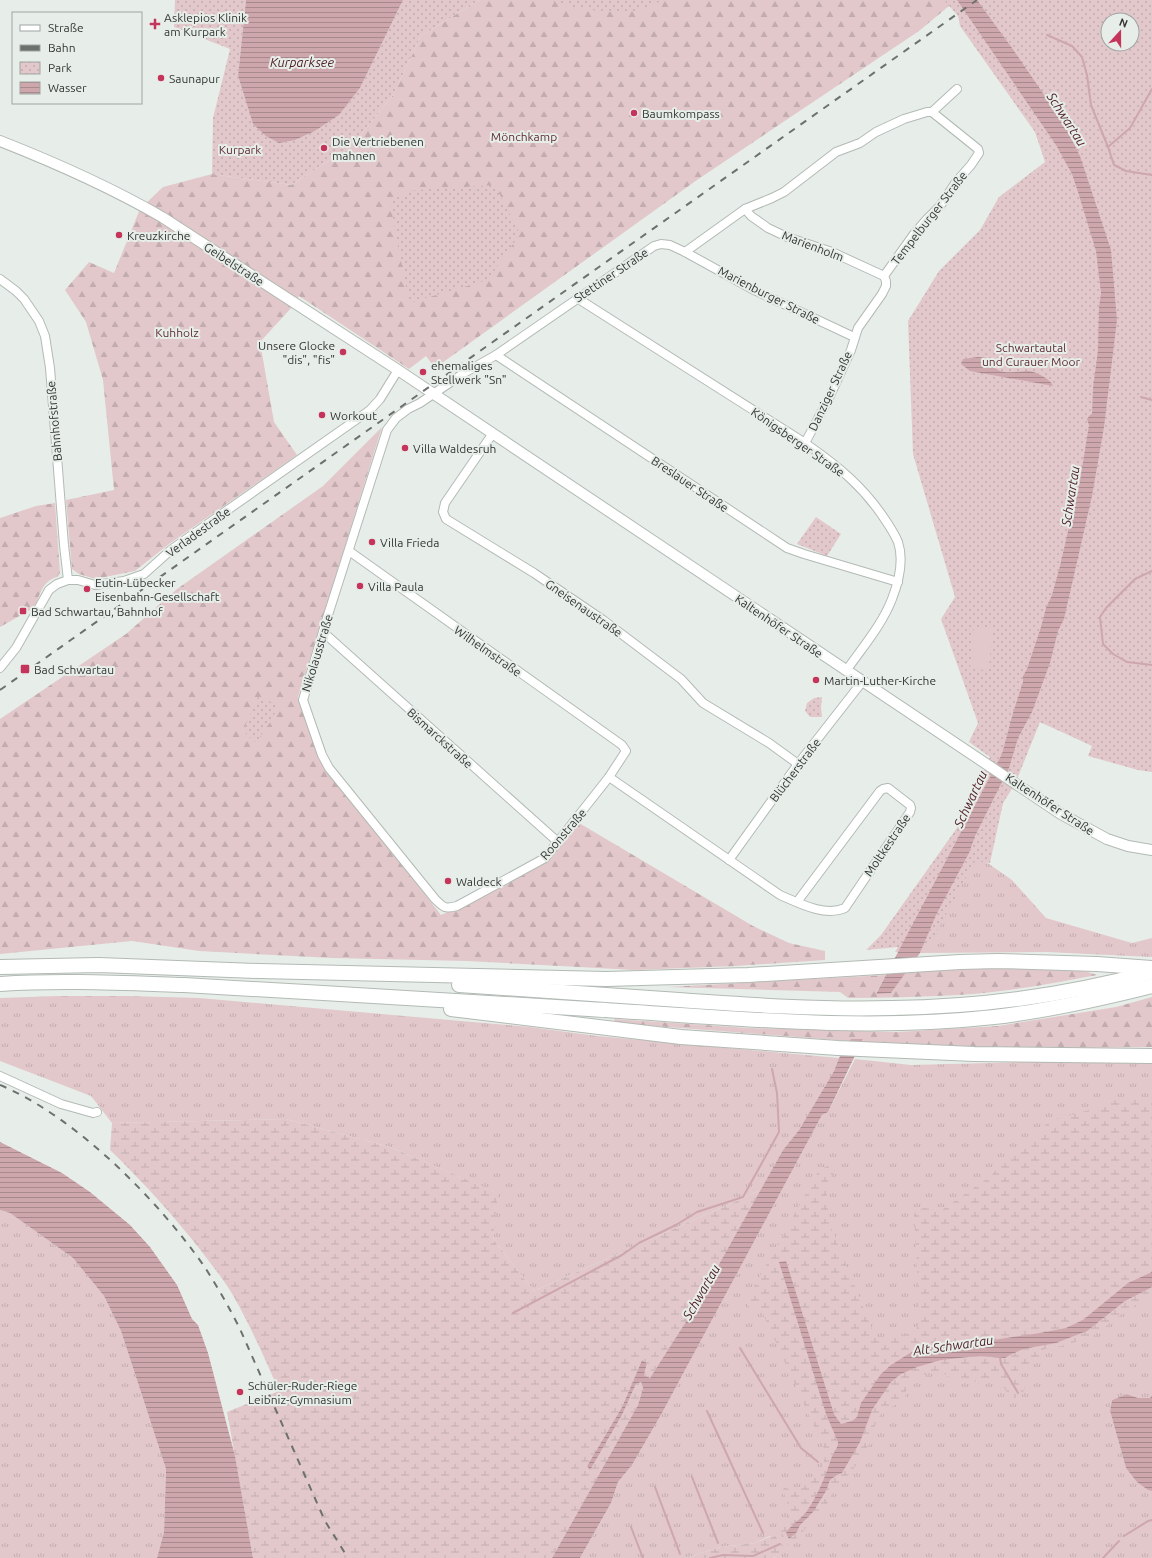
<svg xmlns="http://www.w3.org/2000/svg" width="1152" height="1558" font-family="Ubuntu,sans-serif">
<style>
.grass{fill:url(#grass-tufts)}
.forest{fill:url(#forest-firs)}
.wetland{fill:url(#wetland-marsh)}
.park{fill:url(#park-dots);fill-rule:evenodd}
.pitch{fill:#e2c8cb}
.water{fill:url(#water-rules)}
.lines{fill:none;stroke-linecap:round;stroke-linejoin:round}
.stream{stroke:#cea7ac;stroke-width:2}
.minor-casing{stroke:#b3bab4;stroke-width:10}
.tertiary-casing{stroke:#b3bab4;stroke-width:12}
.motorway-casing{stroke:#b3bab4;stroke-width:16}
.minor{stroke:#fff;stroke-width:8}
.tertiary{stroke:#fff;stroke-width:10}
.motorway{stroke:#fff;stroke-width:14}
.rail{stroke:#6d716e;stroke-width:2;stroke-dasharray:7 7;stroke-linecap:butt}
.poi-dot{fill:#c4345b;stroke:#e7eee9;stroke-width:1.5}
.labels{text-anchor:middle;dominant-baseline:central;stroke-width:4;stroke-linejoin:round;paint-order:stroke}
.poi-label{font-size:12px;fill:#333634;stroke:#e7eee9;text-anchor:start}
.park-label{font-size:12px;fill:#602c36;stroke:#e7eee9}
.street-label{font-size:12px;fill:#333634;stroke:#e7eee9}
.water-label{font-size:13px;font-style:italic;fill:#52202a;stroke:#e7eee9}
</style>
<defs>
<pattern id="grass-tufts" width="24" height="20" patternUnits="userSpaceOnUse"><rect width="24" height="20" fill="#e2c8cb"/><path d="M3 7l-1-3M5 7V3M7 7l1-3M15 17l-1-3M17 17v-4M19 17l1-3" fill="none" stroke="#c2acaf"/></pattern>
<pattern id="forest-firs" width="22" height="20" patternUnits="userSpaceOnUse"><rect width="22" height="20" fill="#e2c8cb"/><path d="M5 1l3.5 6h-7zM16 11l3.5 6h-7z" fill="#c2acaf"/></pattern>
<pattern id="wetland-marsh" width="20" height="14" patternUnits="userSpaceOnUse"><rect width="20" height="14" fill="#e2c8cb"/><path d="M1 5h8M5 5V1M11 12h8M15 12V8" fill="none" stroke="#c2acaf"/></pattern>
<pattern id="park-dots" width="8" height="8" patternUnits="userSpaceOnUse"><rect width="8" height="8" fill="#e2c8cb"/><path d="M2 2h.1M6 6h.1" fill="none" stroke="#c2acaf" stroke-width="1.8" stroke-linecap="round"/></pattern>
<pattern id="water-rules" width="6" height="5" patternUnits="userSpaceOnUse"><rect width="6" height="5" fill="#cea7ac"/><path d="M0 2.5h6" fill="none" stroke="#a8898d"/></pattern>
</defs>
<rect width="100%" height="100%" fill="#e7eee9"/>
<g class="grass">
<path d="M1152 184 1134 759 1039 722 979 857 1012 880 1046 918 1132 943 1152 938V957L1047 952 920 953 927 935 969 853Z"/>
<path d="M58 996H129L199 998 530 1027 597 1036 839 1058 834 1071 799 1130 783 1150 761 1190 534 1291 493 1239 497 1193 390 1147 286 1119 112 1123 91 1096 0 1061V998Z"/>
<path d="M855 1059 911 1065 1069 1061 1152 1063V1272L891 1382 1152 1287V1395L1150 1398H1138L1127 1394 1112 1400 1110 1411 1126 1468 1148 1490 1152 1491V1558H773L785 1549 770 1536 755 1543 721 1547 685 1558H580L611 1503 618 1482 632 1465 662 1413 822 1115 828 1112Z"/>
<path d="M0 1210 10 1213 73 1258 104 1296 121 1331 166 1469 164 1532 157 1558H0Z"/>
</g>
<g class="forest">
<path d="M479 0H954L955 1 919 31 697 180 435 368 426 356 409 369 299 296 293 306 260 342 274 422 297 455 169 544 135 571 95 579 79 574 72 569 66 500 114 490 103 380 86 322 65 290 89 262 114 273 140 209 163 187 212 174 291 185 352 146 393 95 421 36Z"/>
<path d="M382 427 298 697 322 764 441 915 485 895 542 865 579 823 753 926 789 943 825 951V960L736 966 635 970 467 961 332 958 199 951 132 941 0 954V719L126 634 177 589 323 486Z"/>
<path d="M55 503 60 573 57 577C39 582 41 599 32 609L0 627V518L36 506Z"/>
<path d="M999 965 1069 966 1097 975C1051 984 1005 992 958 995 921 997 885 998 848 998L840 992 667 987 886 975 876 993H891L905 973Z"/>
<path d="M1152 997V1047L1000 1049 862 1042 863 1040 851 1039 850 1041 616 1023 614 1019 749 1028 897 1032 998 1026 1116 1007Z"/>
</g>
<g class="wetland">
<path d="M1132 1099 1152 1100V1296L1124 1312 1093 1336 1066 1345 1044 1349 1040 1361 1031 1365 1022 1364 1018 1369 1020 1380 1025 1387 1022 1395 1014 1398 1006 1391 999 1379 993 1376 987 1382 979 1384 971 1378 951 1379 942 1372 935 1371 924 1375 911 1382 906 1390 905 1400C898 1405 887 1407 881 1414 874 1422 874 1433 870 1442 864 1456 845 1482 833 1490L832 1498 800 1535 788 1545 781 1532 790 1512 783 1489 785 1488 795 1490 806 1485 822 1468 826 1453 759 1305 748 1308 746 1301 819 1170 827 1166 837 1167 826 1185 829 1222 875 1336 885 1339 904 1335 915 1331 920 1323 914 1214 919 1209 924 1208 942 1210 991 1176 1003 1161 1016 1151 1030 1148 1048 1121 1093 1109 1107 1101Z"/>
<path d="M286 1119 390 1147 498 1193 493 1239 534 1291 761 1190 694 1309 650 1378 644 1375 647 1363 642 1360 622 1407 587 1466 590 1469 622 1415 636 1384 641 1382 643 1388 638 1405 552 1558H253L227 1412 279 1391C265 1359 251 1327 234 1297 225 1281 213 1267 202 1252 174 1216 143 1182 110 1150L112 1123Z"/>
<path d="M774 1535 786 1549 773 1558H685L721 1547 755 1543Z"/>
</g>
<g class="park">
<path d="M175 0H246L238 76 253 124 295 140 315 131 339 115 360 88 403 0H479L421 36 393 95 352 146 291 185 212 174 213 118 230 49 174 27Z"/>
<path d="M548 0H664L637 11 604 12 573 7Z"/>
<path d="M944 0H1152V772L1138 770 1088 756 1092 746 1040 722 1015 784 1003 803 990 863 975 861 930 944 918 946 914 951 895 952 898 947 866 950 881 935 964 818 990 757 969 742 978 723 941 619 955 597 913 454 908 321 939 271 980 230 999 197 1045 162 1035 132 960 26 958 16ZM1108 20H1132V44H1108Z"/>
<path d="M495 185 520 234 488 280 409 303 390 202 396 198 415 190Z"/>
<path d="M816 517 841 534 827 556 797 544Z"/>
<path d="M258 697 279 705 271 721 256 743 243 731Z"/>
<path d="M822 697 821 708 822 717H810L805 711 807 703 814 698Z"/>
</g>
<path class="pitch" d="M974 627 992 628 989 670 970 669Z"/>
<g class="water">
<path d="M246 0H403L360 88 339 115 315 131 295 140 279 143 266 136 253 124 238 76Z"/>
<path d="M957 0H977L1012 48 1062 121 1080 156 1111 250 1117 320 1104 427 1092 496 1064 619 1058 631 1050 663 1032 712 1018 738 1009 768 975 836 969 853 936 915 920 953 891 993 876 994 1002 754 1013 713 1023 682V676L1027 669 1041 627 1046 608 1052 595 1060 566 1072 514 1078 493 1089 425 1087 419 1090 415 1092 414 1093 388 1098 350 1099 307 1101 293 1096 251 1078 192 1072 174 1056 145Z"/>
<path d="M978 357 986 358C999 377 1008 372 1027 371 1034 370 1052 380 1053 386L970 371 961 364 963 359Z"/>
<path d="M851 1039H863L828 1112 822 1115 662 1413 632 1465 618 1482 611 1503 580 1558H552L638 1405 643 1388 641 1382 636 1384 622 1415 590 1470 587 1466 622 1407 642 1360 647 1363 644 1375 650 1378 694 1309 783 1150 799 1130 834 1071 839 1058Z"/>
<path d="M0 1142 62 1173 90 1192 130 1225 150 1247 177 1285 192 1319 198 1325 208 1353 235 1456 253 1558H157L164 1532 166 1469 121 1331 104 1296 73 1258 10 1213 0 1210Z"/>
<path d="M786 1261 834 1414 841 1424 852 1421 857 1417 861 1403 881 1374 891 1365 910 1353 923 1348 939 1345 973 1343 1040 1333 1066 1328 1083 1320 1128 1283 1152 1272V1287L1125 1301 1087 1331 1056 1343 1023 1349 1010 1355 1005 1358 978 1356 941 1360 917 1367 901 1374 891 1382 872 1410 860 1442 842 1473 837 1475 830 1480 826 1491 813 1512 800 1525 797 1532 789 1539 786 1533C791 1524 801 1520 807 1511 818 1494 825 1478 831 1459 833 1453 838 1449 838 1442L826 1414 779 1262Z"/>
<path d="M1127 1394 1138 1398H1150L1152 1395V1491L1148 1490 1137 1482 1126 1468 1110 1411 1112 1400Z"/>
</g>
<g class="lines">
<g class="stream">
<path d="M1047 35 1072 46 1082 57 1087 75 1091 105 1108 147"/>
<path d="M1152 89 1130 128 1108 147 1114 165 1126 171 1152 175"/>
<path d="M1141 397 1152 400"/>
<path d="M1152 571 1135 579 1106 608 1100 617 1103 644 1113 654 1127 662 1152 665"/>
<path d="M513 1313 622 1255 639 1243 676 1225 697 1212 743 1197 779 1132 777 1093 772 1069"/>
<path d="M740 1348 801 1448 818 1462"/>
<path d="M1000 1357 1001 1364 1018 1393"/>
<path d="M707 1411 763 1533"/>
<path d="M692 1477 718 1543"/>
<path d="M655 1487 680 1554"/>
<path d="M631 1527 643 1558"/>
<path d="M1124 1536 1148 1521 1152 1520"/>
<path d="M710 1558 723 1555 753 1556 780 1544"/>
<path d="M1103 1558 1119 1541"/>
</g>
<defs>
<g id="minor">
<path d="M745 209 751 216 768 228 787 237 832 252 884 276"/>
<path d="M685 252 745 209 772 198 784 192 836 152 860 143 876 132 904 119 927 112H932L957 89"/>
<path d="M884 276 914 234 926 220 940 206 956 182 971 165 979 153 978 149 932 112"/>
<path d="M0 279 16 291 24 299 39 321 45 336 50 368 64 545 68 580"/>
<path d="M577 298 805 443C838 466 864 487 886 521 890 527 895 535 898 542 904 560 899 581 892 599 882 625 862 648 846 671"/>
<path d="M496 355 787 548 804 554 898 582"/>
<path d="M493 433 445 503 443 512 446 519 534 573 603 620 681 679 703 703 769 743 798 764"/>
<path d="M805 443 829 398 851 350 858 328 882 294 886 286V281L884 276"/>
<path d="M349 551 622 745 626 751 609 777 545 858 457 906C445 909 444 908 435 899L329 768 322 755 303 700 328 615 387 430 396 418 408 409 420 403 464 373 496 355 654 246 661 244 670 245 685 252 754 290 854 337"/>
<path d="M323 632 558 842"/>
<path d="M0 668 16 648 49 590 57 584 68 580H78L95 585 124 581 144 574 172 549 370 410 380 399 398 370"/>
<path d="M609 777 780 895C799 903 824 917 845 908L910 812 911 808 910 805 888 788 883 789 880 791 797 902"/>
<path d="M729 860 798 764 862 682"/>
<path d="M0 1076 61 1104 93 1113 97 1112"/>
</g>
<path id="tertiary" d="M0 141C56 163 110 187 162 217L398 370 1061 814 1107 839 1128 846 1152 850"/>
<g id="motorway">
<path d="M0 967 99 965 259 971 606 979 748 975 960 962 998 961 1097 964 1152 968"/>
<path d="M0 984C61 980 122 983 184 985 319 993 454 1000 589 1009 723 1017 859 1032 994 1017 1047 1011 1100 999 1152 986"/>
<path d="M459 985C532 990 605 995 679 1000 750 1005 821 1010 892 1008 980 1007 1068 995 1152 972"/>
<path d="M451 1009 681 1037 838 1048 974 1054 1152 1056"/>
</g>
</defs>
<use href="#minor" class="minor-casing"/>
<use href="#tertiary" class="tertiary-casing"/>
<use href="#motorway" class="motorway-casing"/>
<use href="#minor" class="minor"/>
<use href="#tertiary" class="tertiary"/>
<use href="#motorway" class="motorway"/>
<g class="rail">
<path d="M0 690 977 0"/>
<path d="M0 1085C76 1117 157 1199 204 1266 217 1286 229 1307 240 1329L325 1521 348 1558"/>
</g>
</g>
<g class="poi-dot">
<path d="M153 18h4v4h4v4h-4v4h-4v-4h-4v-4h4z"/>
<circle cx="161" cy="78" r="4"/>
<circle cx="634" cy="113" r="4"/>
<circle cx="324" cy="148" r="4"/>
<circle cx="119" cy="235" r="4"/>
<circle cx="343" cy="352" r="4"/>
<circle cx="423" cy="372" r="4"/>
<circle cx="322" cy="415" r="4"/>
<circle cx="405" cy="448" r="4"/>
<circle cx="372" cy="542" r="4"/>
<circle cx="360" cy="586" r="4"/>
<circle cx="87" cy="589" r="4"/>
<rect x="19" y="607" width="8" height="8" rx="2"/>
<rect x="20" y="664" width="10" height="10" rx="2"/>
<circle cx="816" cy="680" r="4"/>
<circle cx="448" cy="881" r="4"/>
<circle cx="240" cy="1392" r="4"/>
</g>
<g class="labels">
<g class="poi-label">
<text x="164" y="17">Asklepios Klinik<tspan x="164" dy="14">am Kurpark</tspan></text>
<text x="169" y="78">Saunapur</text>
<text x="642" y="113">Baumkompass</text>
<text x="332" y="141">Die Vertriebenen<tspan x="332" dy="14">mahnen</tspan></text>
<text x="127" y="235">Kreuzkirche</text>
<text x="335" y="345" text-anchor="end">Unsere Glocke<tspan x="335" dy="14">"dis", "fis"</tspan></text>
<text x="431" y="365">ehemaliges<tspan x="431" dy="14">Stellwerk "Sn"</tspan></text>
<text x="330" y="415">Workout</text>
<text x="413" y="448">Villa Waldesruh</text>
<text x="380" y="542">Villa Frieda</text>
<text x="95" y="582">Eutin-Lübecker<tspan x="95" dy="14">Eisenbahn-Gesellschaft</tspan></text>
<text x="368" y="586">Villa Paula</text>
<text x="31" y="611">Bad Schwartau, Bahnhof</text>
<text x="34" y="669">Bad Schwartau</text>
<text x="824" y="680">Martin-Luther-Kirche</text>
<text x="456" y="881">Waldeck</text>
<text x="248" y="1385">Schüler-Ruder-Riege<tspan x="248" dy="14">Leibniz-Gymnasium</tspan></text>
</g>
<g class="park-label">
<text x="524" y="136">Mönchkamp</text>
<text x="240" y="149">Kurpark</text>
<text x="177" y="332">Kuhholz</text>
<text x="1031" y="347">Schwartautal<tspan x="1031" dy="14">und Curauer Moor</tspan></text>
</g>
<g class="street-label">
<text transform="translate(929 218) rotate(-52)">Tempelburger Straße</text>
<text transform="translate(813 246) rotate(21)">Marienholm</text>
<text transform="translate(234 264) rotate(33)">Geibelstraße</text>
<text transform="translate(611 275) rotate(-34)">Stettiner Straße</text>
<text transform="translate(769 295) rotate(27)">Marienburger Straße</text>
<text transform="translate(830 391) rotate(-65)">Danziger Straße</text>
<text transform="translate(54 421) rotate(-95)">Bahnhofstraße</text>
<text transform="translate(798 442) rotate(35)">Königsberger Straße</text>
<text transform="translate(690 484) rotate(34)">Breslauer Straße</text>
<text transform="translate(198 532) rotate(-36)">Verladestraße</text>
<text transform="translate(584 608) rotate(35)">Gneisenaustraße</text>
<text transform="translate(779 626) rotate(34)">Kaltenhöfer Straße</text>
<text transform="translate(488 651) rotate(35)">Wilhelmstraße</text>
<text transform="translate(317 653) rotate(-73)">Nikolausstraße</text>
<text transform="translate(440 738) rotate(42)">Bismarckstraße</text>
<text transform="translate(795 770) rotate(-53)">Blücherstraße</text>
<text transform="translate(1050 804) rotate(33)">Kaltenhöfer Straße</text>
<text transform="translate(563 834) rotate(-49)">Roonstraße</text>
<text transform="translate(887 845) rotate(-56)">Moltkestraße</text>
</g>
<g class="water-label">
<text x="302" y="62">Kurparksee</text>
<text transform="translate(1067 119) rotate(57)">Schwartau</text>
<text transform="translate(1070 496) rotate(-81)">Schwartau</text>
<text transform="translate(970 799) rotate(-65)">Schwartau</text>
<text transform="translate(701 1292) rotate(-60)">Schwartau</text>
<text transform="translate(953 1345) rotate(-8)">Alt Schwartau</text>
</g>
</g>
<rect x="12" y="12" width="130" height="92" fill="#e7eee9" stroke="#9fa4a1"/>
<rect x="20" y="25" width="20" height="6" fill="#ffffff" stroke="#9fa4a1"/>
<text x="48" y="32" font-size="12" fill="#333634">Straße</text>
<rect x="20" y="45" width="20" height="6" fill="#6d716e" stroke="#9fa4a1"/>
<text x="48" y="52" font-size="12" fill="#333634">Bahn</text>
<rect x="20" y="62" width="20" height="12" fill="url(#park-dots)" stroke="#9fa4a1"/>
<text x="48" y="72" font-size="12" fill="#333634">Park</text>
<rect x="20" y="82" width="20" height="12" fill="url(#water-rules)" stroke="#9fa4a1"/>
<text x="48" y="92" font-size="12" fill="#333634">Wasser</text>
<g transform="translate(1120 32) rotate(21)"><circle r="19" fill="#e7eee9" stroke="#9fa4a1"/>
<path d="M0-3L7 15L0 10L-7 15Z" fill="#c4345b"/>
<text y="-6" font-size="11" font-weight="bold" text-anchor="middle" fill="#333634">N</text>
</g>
</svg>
